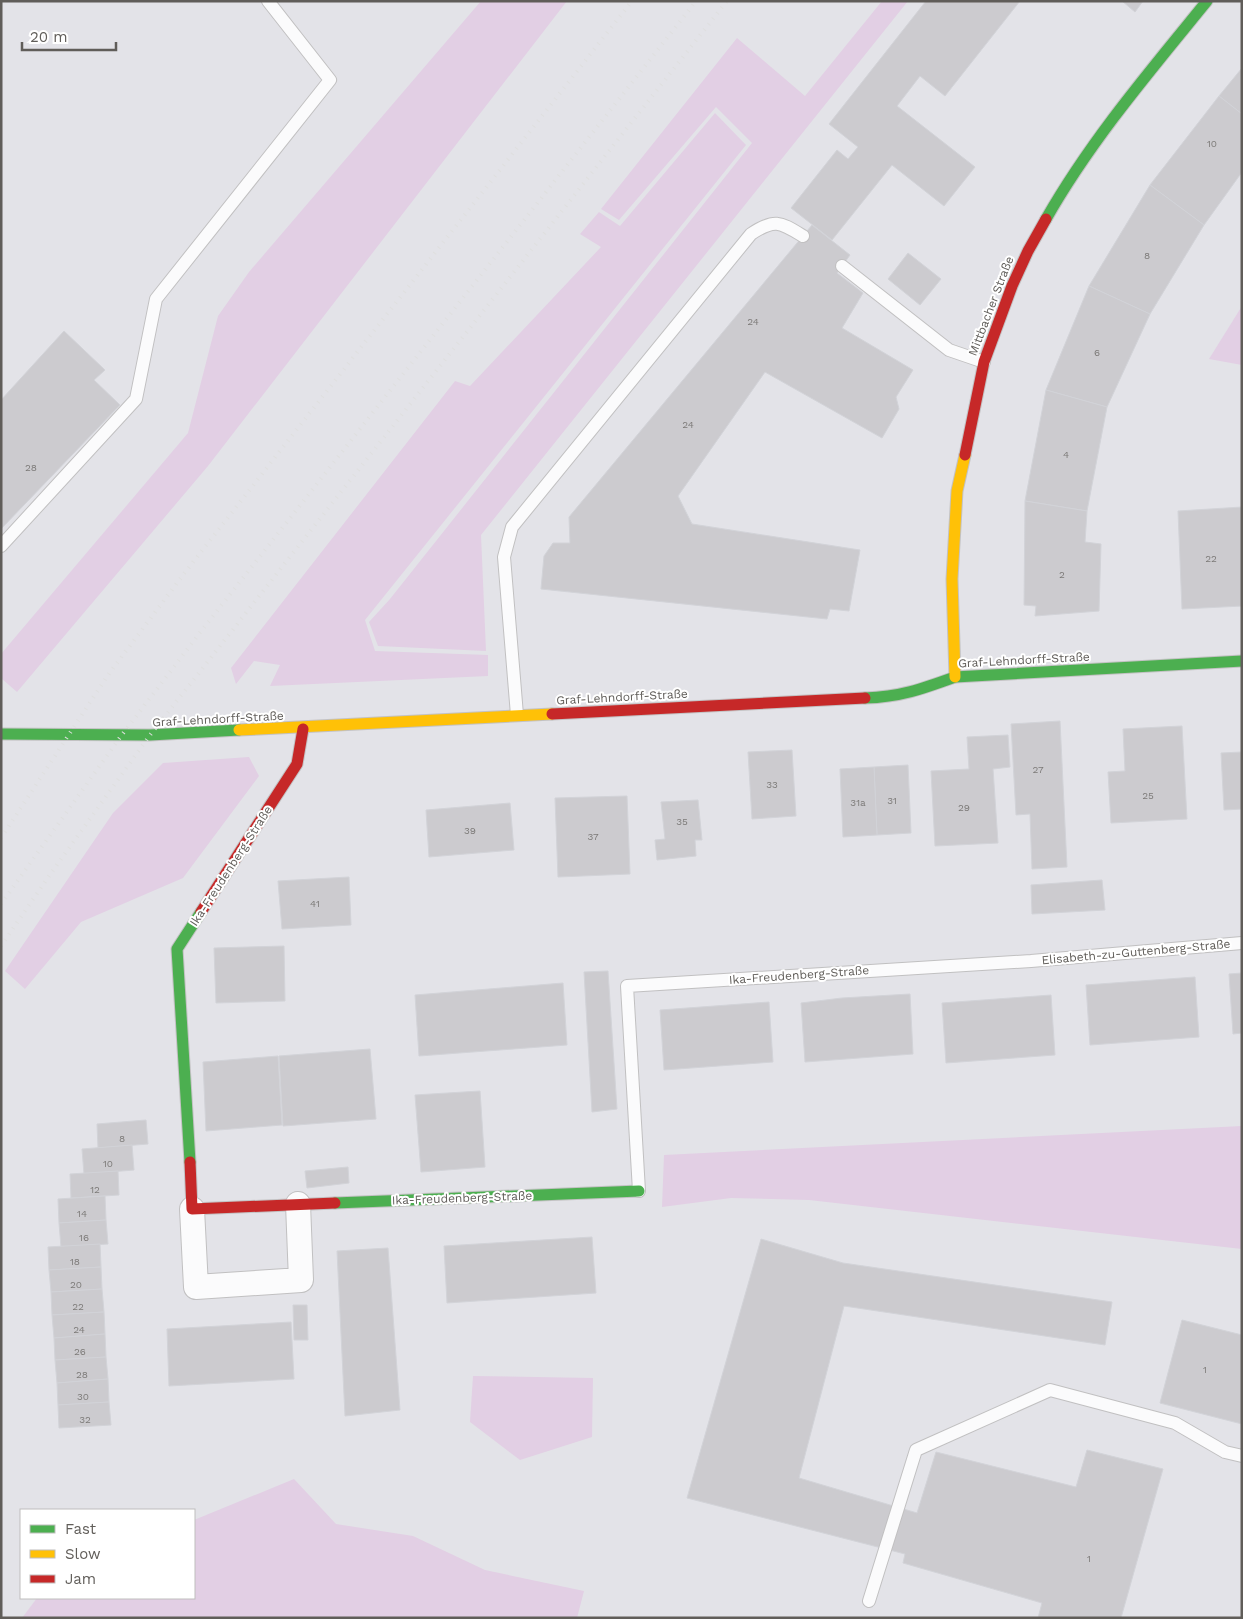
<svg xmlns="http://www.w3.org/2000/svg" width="1243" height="1619" font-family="'Work Sans',sans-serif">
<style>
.green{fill:#e2cfe4}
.building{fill:#cccbcf;stroke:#d2d3d8}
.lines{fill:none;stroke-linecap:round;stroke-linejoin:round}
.lane-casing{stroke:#c1c0c1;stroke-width:14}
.street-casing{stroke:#c1c0c1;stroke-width:26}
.fast-casing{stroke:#c3c2c3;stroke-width:13}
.slow-casing{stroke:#c3c2c3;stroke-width:13}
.jam-casing{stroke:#c3c2c3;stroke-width:13}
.lane{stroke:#fbfbfc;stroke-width:12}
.street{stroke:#fbfbfc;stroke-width:24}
.fast{stroke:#4caf50;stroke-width:11}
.slow{stroke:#ffc107;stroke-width:11}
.jam{stroke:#c62828;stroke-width:11}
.rail{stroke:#dfdfdf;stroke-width:4;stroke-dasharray:1 6;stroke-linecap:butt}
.labels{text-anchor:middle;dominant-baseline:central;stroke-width:4;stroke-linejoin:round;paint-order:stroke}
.number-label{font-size:10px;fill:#7c7a78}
.street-label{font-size:12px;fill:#605d59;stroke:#fff}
</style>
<rect width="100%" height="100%" fill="#e3e3e8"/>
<g class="green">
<path d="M481 1H567L208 466 17 692 1 678V654L188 433 218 316 249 272Z"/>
<path d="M882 1H908L481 535 486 651 378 646 369 622 390 599 752 143 716 107 619 220 601 209 737 38 805 96Z"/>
<path d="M715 113 746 145 365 620 375 651 488 655V676L270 686 280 665 254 661 236 684 231 668 455 381 470 386 601 247 580 234 599 212 620 226Z"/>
<path d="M1242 306V365L1209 359Z"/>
<path d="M249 757 259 776 183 878 81 922 25 989 5 971 113 813 163 763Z"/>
<path d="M1242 1126V1249L809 1200 731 1198 662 1207 664 1155Z"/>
<path d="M473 1376 593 1378 592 1437 520 1460 470 1422Z"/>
<path d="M294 1479 336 1524 413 1536 485 1570 584 1591 577 1618H22L37 1598H194V1520Z"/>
</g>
<g class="building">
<path d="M926 1H1020L945 96 920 76 897 106 975 167 944 206 892 165 832 240 791 208 837 150 848 159 858 147 829 124Z"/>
<path d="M1122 1H1143L1135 12Z"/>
<path d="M1242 68V114L1219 96Z"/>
<path d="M1219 96 1242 114V172L1204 225 1150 185Z"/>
<path d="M1150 185 1204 225 1150 314 1089 286Z"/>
<path d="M812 225 850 255 837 273 863 293 842 328 913 370 896 397 899 409 882 438 765 372 678 496 692 524 860 550 849 611 830 609 827 619 541 589 544 556 553 543H570L569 517Z"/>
<path d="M908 253 941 279 920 305 888 279Z"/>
<path d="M1089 286 1150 314 1107 407 1046 390Z"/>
<path d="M64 331 105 370 94 380 120 405 1 529V400Z"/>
<path d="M1046 390 1107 407 1087 511 1025 501Z"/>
<path d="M1025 501 1087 511 1085 542 1101 544 1099 611 1035 616 1036 606 1024 605Z"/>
<path d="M1242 507V606L1182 609 1178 511Z"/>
<path d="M1060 721 1067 867 1032 869 1030 814 1016 815 1011 724Z"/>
<path d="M1182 726 1187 819 1111 823 1108 772 1125 771 1123 729Z"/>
<path d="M1008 735 1010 767 993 769 998 843 935 846 931 771 969 769 967 737Z"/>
<path d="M792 750 796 816 752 819 748 752Z"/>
<path d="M1242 752V809L1224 810 1221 753Z"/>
<path d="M908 765 911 833 877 835 874 767Z"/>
<path d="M874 767 877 835 843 837 840 769Z"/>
<path d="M627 796 630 874 558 877 555 798Z"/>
<path d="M698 800 702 840H695L696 856 657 860 655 840 665 839 661 802Z"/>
<path d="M510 803 514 850 429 857 426 810Z"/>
<path d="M349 877 351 925 282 929 278 881Z"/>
<path d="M1102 880 1105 910 1032 914 1031 885Z"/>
<path d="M284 946 285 1001 216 1003 214 948Z"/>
<path d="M608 971 617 1109 592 1112 584 972Z"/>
<path d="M1242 973V1033L1233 1034 1229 974Z"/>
<path d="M1195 977 1199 1037 1090 1045 1086 985Z"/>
<path d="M563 983 567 1045 419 1056 415 995Z"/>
<path d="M910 994 913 1054 805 1062 801 1003 842 998Z"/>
<path d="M1051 995 1055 1055 946 1063 942 1003Z"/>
<path d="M769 1002 773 1062 664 1070 660 1010Z"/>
<path d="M370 1049 376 1119 283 1126 279 1056Z"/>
<path d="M278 1056 282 1125 206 1131 203 1062Z"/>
<path d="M480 1091 485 1167 421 1172 415 1095Z"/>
<path d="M146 1120 148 1144 98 1148 97 1124Z"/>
<path d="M132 1145 134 1170 84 1174 82 1149Z"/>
<path d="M348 1167 349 1183 307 1188 305 1171Z"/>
<path d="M118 1171 119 1195 71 1198 70 1174Z"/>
<path d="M105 1196 106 1220 59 1223 58 1199Z"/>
<path d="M106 1220 108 1244 61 1247 59 1223Z"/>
<path d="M592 1237 596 1293 447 1303 444 1246Z"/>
<path d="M761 1239 843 1263 1112 1302 1105 1345 844 1306 799 1478 917 1513 936 1452 1076 1487 1087 1450 1163 1469 1121 1618H1038L1042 1603 903 1563 905 1554 687 1498Z"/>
<path d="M100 1244 101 1267 49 1270 48 1247Z"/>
<path d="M388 1248 400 1410 345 1416 337 1251Z"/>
<path d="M101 1267 102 1289 51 1292 49 1270Z"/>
<path d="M102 1289 104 1312 52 1315 51 1292Z"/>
<path d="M293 1305H307L308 1340H294Z"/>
<path d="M104 1312 105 1334 54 1338 52 1315Z"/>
<path d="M1182 1320 1242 1335V1424L1160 1403Z"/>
<path d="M291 1322 294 1379 169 1386 167 1329Z"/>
<path d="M105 1334 106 1357 55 1360 54 1338Z"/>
<path d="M106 1357 108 1379 57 1383 55 1360Z"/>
<path d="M108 1379 109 1402 58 1405 57 1383Z"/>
<path d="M109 1402 111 1425 59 1428 58 1405Z"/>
</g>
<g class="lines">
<defs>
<g id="lane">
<path d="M842 266 949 350 984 362"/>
<path d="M1 546 136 399 156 299 330 80 268 1"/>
<path d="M517 715 504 557 512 527 751 234C775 218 780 222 803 236"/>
<path d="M639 1191 627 986 1031 961 1242 943"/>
<path d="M869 1601 916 1450 1050 1390 1175 1423 1225 1452 1242 1456"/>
</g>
<path id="street" d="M192 1209 196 1287 301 1280 298 1204"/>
<g id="fast">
<path d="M1046 219C1091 140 1150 71 1207 1"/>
<path d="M865 698C900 697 922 689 955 677L1242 661"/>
<path d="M1 734 150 735 239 730"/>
<path d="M190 1162 177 949 201 912"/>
<path d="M335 1203 639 1191"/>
</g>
<g id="slow">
<path d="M955 677 952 579 957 491 965 455"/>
<path d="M239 730 552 714"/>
</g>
<g id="jam">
<path d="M965 455 984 362 1012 286 1028 251 1046 219"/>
<path d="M552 714 865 698"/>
<path d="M201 912 297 764 303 729"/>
<path d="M190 1162 192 1209 335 1203"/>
</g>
</defs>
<use href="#lane" class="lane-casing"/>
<use href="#street" class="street-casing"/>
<use href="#fast" class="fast-casing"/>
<use href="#slow" class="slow-casing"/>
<use href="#jam" class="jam-casing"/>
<use href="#lane" class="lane"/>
<use href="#street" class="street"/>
<use href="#fast" class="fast"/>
<use href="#slow" class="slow"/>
<use href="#jam" class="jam"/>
<g class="rail">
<path d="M1 838 108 675 183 575 632 1"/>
<path d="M1 904 121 736 199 634 696 1"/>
<path d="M1 946 49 876 150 735 727 1"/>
</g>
</g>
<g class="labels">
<g class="number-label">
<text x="1212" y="143">10</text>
<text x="1147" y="255">8</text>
<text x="753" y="321">24</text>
<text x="1097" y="352">6</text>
<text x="688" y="424">24</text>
<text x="1066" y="454">4</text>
<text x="31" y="467">28</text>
<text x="1211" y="558">22</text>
<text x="1062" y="574">2</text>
<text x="1038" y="769">27</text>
<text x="772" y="784">33</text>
<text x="1148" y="795">25</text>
<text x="892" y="800">31</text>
<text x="858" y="802">31a</text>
<text x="964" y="807">29</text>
<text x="682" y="821">35</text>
<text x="470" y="830">39</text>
<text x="593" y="836">37</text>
<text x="315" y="903">41</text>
<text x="122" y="1138">8</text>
<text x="108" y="1163">10</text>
<text x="95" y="1189">12</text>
<text x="82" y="1213">14</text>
<text x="84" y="1237">16</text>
<text x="75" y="1261">18</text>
<text x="76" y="1284">20</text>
<text x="78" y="1306">22</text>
<text x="79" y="1329">24</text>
<text x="80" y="1351">26</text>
<text x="1205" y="1369">1</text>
<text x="82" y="1374">28</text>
<text x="83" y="1396">30</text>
<text x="85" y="1419">32</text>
<text x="1089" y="1558">1</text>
</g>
<g class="street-label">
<text transform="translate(991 306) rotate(-69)">Mittbacher Straße</text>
<text transform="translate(1024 660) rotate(-3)">Graf-Lehndorff-Straße</text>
<text transform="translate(622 697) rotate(-3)">Graf-Lehndorff-Straße</text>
<text transform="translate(218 719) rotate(-3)">Graf-Lehndorff-Straße</text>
<text transform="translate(231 866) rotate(-57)">Ika-Freudenberg-Straße</text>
<text transform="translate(1136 952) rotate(-5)">Elisabeth-zu-Guttenberg-Straße</text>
<text transform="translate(799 975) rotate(-4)">Ika-Freudenberg-Straße</text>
<text transform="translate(462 1198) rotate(-2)">Ika-Freudenberg-Straße</text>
</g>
</g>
<rect width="1243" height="1619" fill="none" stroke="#605d59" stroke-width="5"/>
<rect x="20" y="1509" width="175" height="90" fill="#ffffff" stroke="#bfbebd"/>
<rect x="30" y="1525" width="25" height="8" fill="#4caf50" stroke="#bfbebd"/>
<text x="65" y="1534" font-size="15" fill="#605d59">Fast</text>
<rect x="30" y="1550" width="25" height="8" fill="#ffc107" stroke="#bfbebd"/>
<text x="65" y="1559" font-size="15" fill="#605d59">Slow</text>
<rect x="30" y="1575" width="25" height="8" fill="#c62828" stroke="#bfbebd"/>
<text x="65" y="1584" font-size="15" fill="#605d59">Jam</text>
<path d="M22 42v8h94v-8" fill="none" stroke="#605d59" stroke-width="2.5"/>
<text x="30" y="42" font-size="15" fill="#605d59" stroke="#ffffff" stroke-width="4" paint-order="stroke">20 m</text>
</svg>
